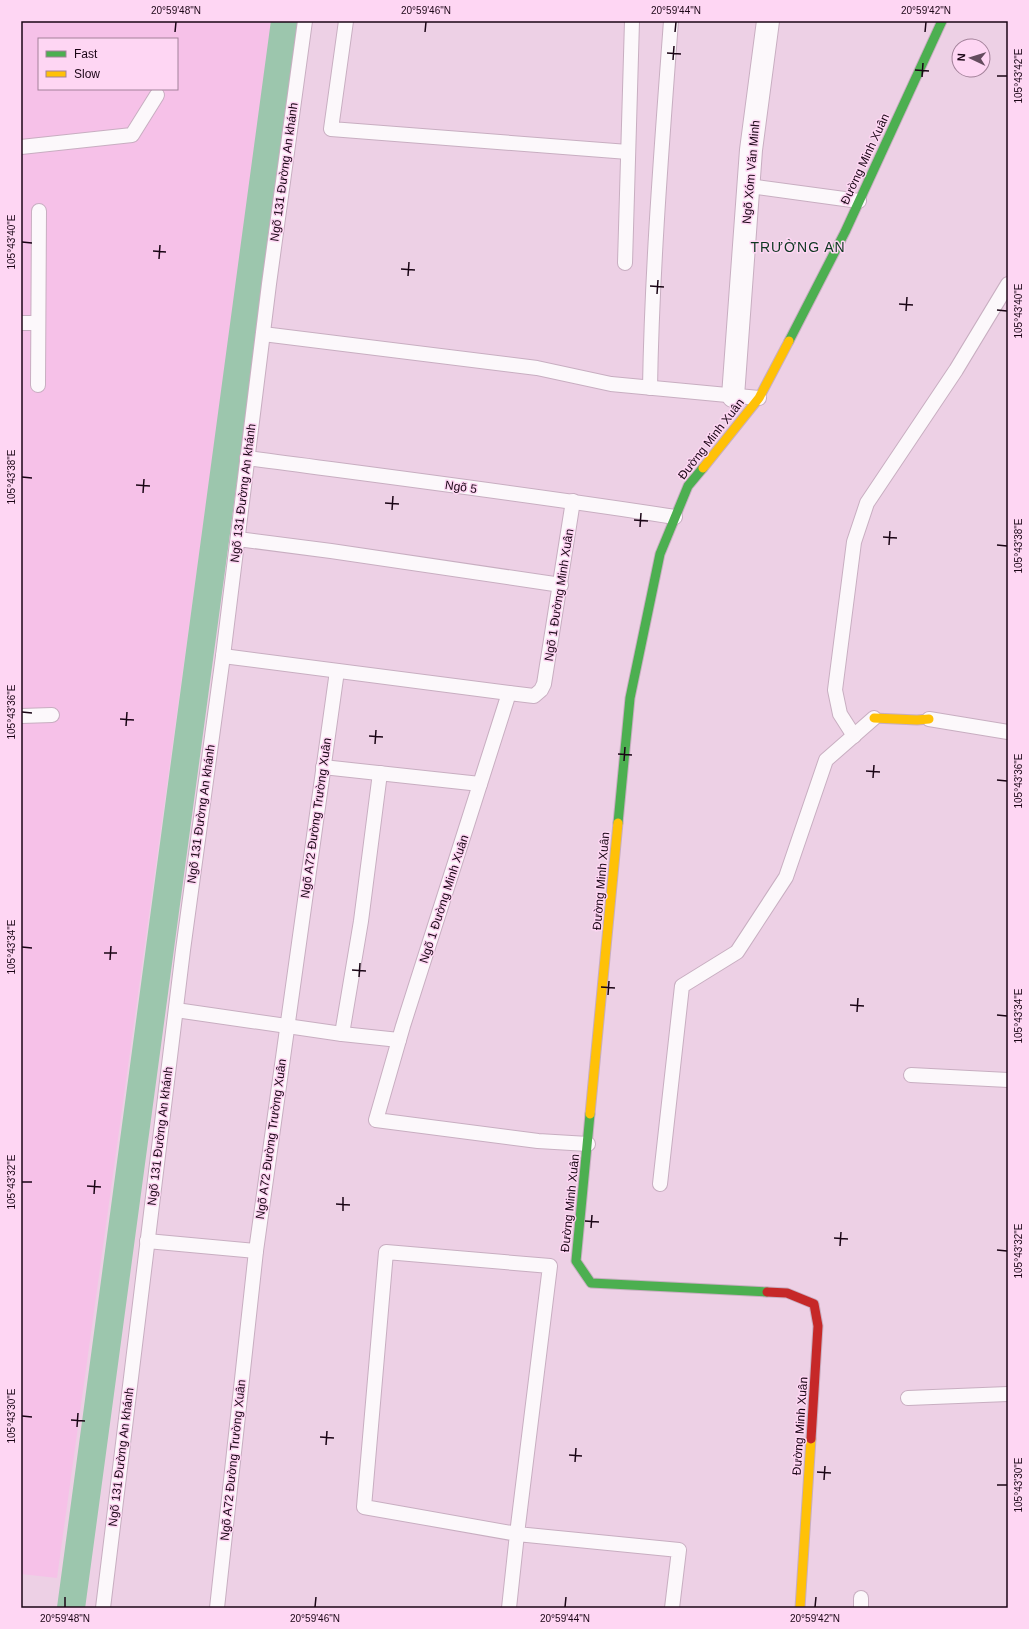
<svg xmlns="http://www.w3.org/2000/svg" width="1029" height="1629" font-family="Arial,sans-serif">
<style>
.built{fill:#f6c1e8;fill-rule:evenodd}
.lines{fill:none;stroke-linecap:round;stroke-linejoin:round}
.canal{stroke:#9cc6ad;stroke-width:28}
.lane-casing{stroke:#c8aec1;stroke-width:16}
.street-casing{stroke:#c8aec1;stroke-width:24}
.fast-casing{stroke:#c8aec1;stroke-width:11}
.slow-casing{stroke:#c8aec1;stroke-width:11}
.jam-casing{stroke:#c8aec1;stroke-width:11}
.lane{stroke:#fcf8fb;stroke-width:14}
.street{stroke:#fcf8fb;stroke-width:22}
.fast{stroke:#4caf50;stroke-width:9}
.slow{stroke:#ffc107;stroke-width:9}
.jam{stroke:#c62828;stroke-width:9}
.ticks{fill:none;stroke:#1a0515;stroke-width:1.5}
.labels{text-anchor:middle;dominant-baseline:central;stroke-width:3;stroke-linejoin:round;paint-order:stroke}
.street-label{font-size:12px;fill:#1a0515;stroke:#fed6f3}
.quarter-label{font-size:14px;letter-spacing:1px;fill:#0d3620;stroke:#fed6f3}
.neatline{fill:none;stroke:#1a0515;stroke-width:1.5}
.ticks-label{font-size:10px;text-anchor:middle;fill:#1a0515}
</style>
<rect width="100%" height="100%" fill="#edd0e5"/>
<path class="built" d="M21 21H273L57 1578 21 1574ZM39 39H177V89H39Z"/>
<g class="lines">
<path class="canal" d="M71 1608 285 21"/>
<defs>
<g id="lane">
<path d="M346 21 331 129 628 152"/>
<path d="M21 147 132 135 157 95"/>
<path d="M749 186 859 201"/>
<path d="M625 263 632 21"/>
<path d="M21 323H38"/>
<path d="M263 334 537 368 611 384 759 398"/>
<path d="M38 385 39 211"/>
<path d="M650 388C652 266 662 143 671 21"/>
<path d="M247 458C390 477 533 495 675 517"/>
<path d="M573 501 544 684 541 690 534 696 509 693 403 1026 376 1120 538 1141 588 1144"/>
<path d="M238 539 331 551 561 585"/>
<path d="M223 656 509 693"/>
<path d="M21 716 52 715"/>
<path d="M929 719 1008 732"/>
<path d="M854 736 840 714 835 690 854 542 867 503 956 370 1008 284"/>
<path d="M323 767 480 784"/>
<path d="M176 1010 342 1034 361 921 380 773"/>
<path d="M342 1034 399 1040"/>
<path d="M911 1075 1008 1080"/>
<path d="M660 1184 682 986 737 952 786 877 826 760 874 718"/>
<path d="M147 1241 256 1251"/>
<path d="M908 1398 1008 1394"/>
<path d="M861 1598V1608"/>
<path d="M103 1608 183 950 223 656 269 284 305 21"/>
<path d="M217 1608 256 1251 337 671"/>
<path d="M509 1608 517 1534 550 1266 386 1252 364 1507 517 1534 679 1550 672 1608"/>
</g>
<path id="street" d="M733 396 751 150 768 21"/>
<g id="fast">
<path d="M789 341 845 232 942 21"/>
<path d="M618 823 630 698 660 554 688 486 703 468"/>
<path d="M590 1114 576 1261 591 1283 767 1292"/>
</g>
<g id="slow">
<path d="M703 468 759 398 789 341"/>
<path d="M874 718 917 720 929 719"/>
<path d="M590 1114 618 823"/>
<path d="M800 1608 811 1439"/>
</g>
<path id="jam" d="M767 1292 787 1293 814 1304 818 1326 811 1439"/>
</defs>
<use href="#lane" class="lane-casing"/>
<use href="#street" class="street-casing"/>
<use href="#fast" class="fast-casing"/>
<use href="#slow" class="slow-casing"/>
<use href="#jam" class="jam-casing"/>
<use href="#lane" class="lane"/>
<use href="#street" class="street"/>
<use href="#fast" class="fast"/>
<use href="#slow" class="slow"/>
<use href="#jam" class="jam"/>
</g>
<path class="ticks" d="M175 32 176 22M425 32 426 22M675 32 676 22M925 32 926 22M667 53 681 54M673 60 674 46M915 70 929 71M997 76H1007M922 77 923 63M22 242 32 243M153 251 166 252M159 259 160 245M401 269 415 270M408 276 409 262M650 286 664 287M657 294 658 280M899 304 913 305M997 310 1007 311M906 311 907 297M22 477 32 478M136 485 150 486M143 493 144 479M385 503 399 504M392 510 393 496M634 520 648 521M640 527 641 513M883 537 897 538M889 545 890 531M997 545 1007 546M22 712 32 713M120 719 134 720M126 726 127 712M369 736 383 737M375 744 376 730M618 754 632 755M624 761 625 747M866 771 880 772M873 778 874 765M997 780 1007 781M22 947 32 948M104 953H117M110 960 111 946M352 970 366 971M359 977 360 963M601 987 615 988M608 995 609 981M850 1005 864 1006M857 1012 858 998M997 1015 1007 1016M22 1182H32M87 1186 101 1187M94 1194 95 1180M336 1204 350 1205M343 1211V1197M585 1221 599 1222M591 1228 592 1215M834 1238 848 1239M840 1246 841 1232M997 1250 1007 1251M22 1416 32 1417M71 1420 85 1421M77 1427 78 1413M320 1437 334 1438M326 1445 327 1431M569 1455 582 1456M575 1462 576 1448M817 1472 831 1473M824 1480 825 1466M997 1485H1007M65 1607V1597M315 1607 316 1597M565 1607 566 1597M815 1607 816 1597"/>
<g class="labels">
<g class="street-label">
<text transform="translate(865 159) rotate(-65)">Đường Minh Xuân</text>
<text transform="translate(284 172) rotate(-82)">Ngõ 131 Đường An khánh</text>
<text transform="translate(751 172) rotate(-85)">Ngõ Xóm Văn Minh</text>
<text transform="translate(711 439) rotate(-52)">Đường Minh Xuân</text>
<text transform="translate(461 487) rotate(8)">Ngõ 5</text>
<text transform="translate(243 493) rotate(-83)">Ngõ 131 Đường An khánh</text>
<text transform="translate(559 595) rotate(-81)">Ngõ 1 Đường Minh Xuân</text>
<text transform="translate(201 814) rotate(-82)">Ngõ 131 Đường An khánh</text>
<text transform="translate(316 818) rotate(-82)">Ngõ A72 Đường Trường Xuân</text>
<text transform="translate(601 881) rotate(-85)">Đường Minh Xuân</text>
<text transform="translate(444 899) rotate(-72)">Ngõ 1 Đường Minh Xuân</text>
<text transform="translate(160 1136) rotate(-83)">Ngõ 131 Đường An khánh</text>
<text transform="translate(271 1139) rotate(-82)">Ngõ A72 Đường Trường Xuân</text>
<text transform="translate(570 1203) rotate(-84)">Đường Minh Xuân</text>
<text transform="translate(800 1426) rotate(-86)">Đường Minh Xuân</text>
<text transform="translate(121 1457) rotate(-83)">Ngõ 131 Đường An khánh</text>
<text transform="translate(233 1460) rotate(-84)">Ngõ A72 Đường Trường Xuân</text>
</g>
<g class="quarter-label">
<text x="798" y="247">TRƯỜNG AN</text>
</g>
</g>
<rect width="1029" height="1629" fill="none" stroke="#fed6f3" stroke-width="44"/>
<rect x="38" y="38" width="140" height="52" fill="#fed6f3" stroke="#a3829a"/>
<rect x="46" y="51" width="20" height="6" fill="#4caf50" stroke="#a3829a"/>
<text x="74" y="58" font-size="12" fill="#1a0515">Fast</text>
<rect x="46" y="71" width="20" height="6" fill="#ffc107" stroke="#a3829a"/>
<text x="74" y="78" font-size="12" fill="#1a0515">Slow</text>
<g transform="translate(971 58) rotate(274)"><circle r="19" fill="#fed6f3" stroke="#a3829a"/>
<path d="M0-3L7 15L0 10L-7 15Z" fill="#644c5e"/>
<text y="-6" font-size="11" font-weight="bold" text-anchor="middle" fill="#1a0515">N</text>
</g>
<rect x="22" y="22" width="985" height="1585" class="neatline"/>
<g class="ticks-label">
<text x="176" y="14">20°59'48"N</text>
<text x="426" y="14">20°59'46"N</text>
<text x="676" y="14">20°59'44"N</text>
<text x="926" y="14">20°59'42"N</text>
<text transform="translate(1018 76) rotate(-90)" y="4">105°43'42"E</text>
<text transform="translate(11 242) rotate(-90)" y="4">105°43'40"E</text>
<text transform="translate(1018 311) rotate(-90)" y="4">105°43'40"E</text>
<text transform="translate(11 477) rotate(-90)" y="4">105°43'38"E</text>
<text transform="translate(1018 546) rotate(-90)" y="4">105°43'38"E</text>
<text transform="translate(11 712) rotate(-90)" y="4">105°43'36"E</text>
<text transform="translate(1018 781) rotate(-90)" y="4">105°43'36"E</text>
<text transform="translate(11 947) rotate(-90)" y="4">105°43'34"E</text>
<text transform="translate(1018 1016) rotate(-90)" y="4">105°43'34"E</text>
<text transform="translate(11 1182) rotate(-90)" y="4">105°43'32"E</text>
<text transform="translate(1018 1251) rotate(-90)" y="4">105°43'32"E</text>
<text transform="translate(11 1416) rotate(-90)" y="4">105°43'30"E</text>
<text transform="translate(1018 1485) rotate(-90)" y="4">105°43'30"E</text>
<text x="65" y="1622">20°59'48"N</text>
<text x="315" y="1622">20°59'46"N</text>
<text x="565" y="1622">20°59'44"N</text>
<text x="815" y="1622">20°59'42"N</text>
</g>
</svg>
